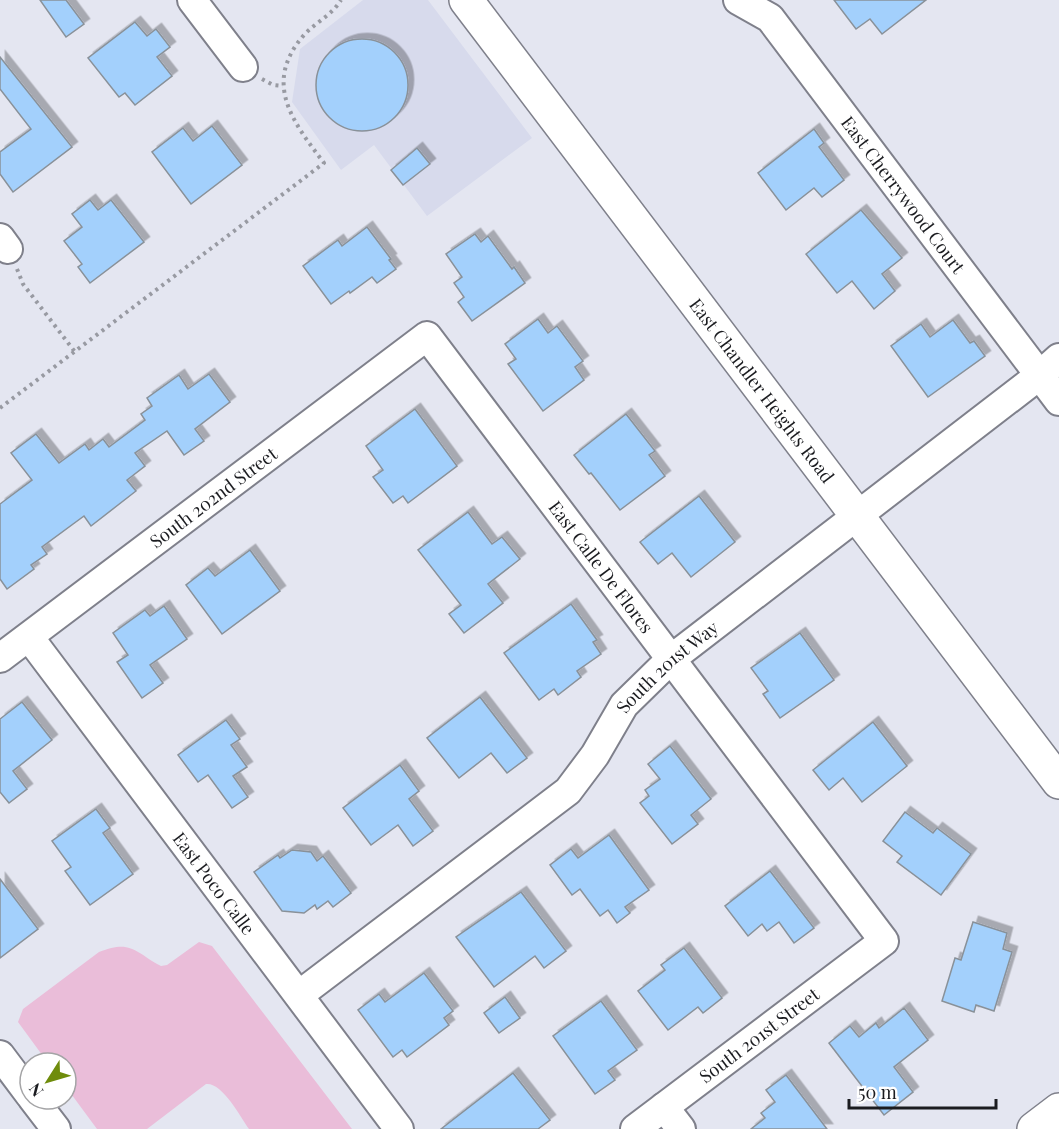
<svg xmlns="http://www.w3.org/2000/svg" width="1059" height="1129" font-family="'Playfair Display',serif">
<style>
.built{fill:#d7daec}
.green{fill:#eabdd9}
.building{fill:#a3d0fc;stroke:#899199;stroke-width:1.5;filter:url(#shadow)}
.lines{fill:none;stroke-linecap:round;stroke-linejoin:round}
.minor-casing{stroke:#7f808b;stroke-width:32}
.major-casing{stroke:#7f808b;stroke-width:36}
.path{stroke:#989aa2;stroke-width:4;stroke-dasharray:3 4.5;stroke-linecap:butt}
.minor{stroke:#fff;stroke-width:28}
.major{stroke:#fff;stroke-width:33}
.labels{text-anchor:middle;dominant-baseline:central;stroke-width:6;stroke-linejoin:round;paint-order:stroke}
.street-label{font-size:18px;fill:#1b1c20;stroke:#fff}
</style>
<defs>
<filter id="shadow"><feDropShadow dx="5.5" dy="-5.5" stdDeviation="0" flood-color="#0004"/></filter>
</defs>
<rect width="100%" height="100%" fill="#e4e6f1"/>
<path class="built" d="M363 0H428L532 138 427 216 374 145 341 170 292 102 300 49Z"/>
<path class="green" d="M199 942 212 946 352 1129H249C240 1116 222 1082 206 1084L147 1129H97L66 1087V1063H48L18 1022 23 1009 99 952C131 939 135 952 161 966L167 965Z"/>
<g class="building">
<path d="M40 0H66L84 24 66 37Z"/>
<path d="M834 0H926L882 34 870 19 856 29Z"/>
<path d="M135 22 147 36 156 29 170 47 157 57 172 76 135 105 125 93 119 97 88 58Z"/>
<circle cx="362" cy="85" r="46"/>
<path d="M0 57 72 147 13 192 0 174V152L31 129 0 89Z"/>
<path d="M212 126 242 165 191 204 152 152 183 128 193 141Z"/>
<path d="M814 129 824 143 819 147 844 180 822 197 814 188 786 210 758 173Z"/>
<path d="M417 148 430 164 403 185 391 170Z"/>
<path d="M90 200 98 210 111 200 144 242 90 283 78 267 82 264 64 241 82 227 72 214Z"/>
<path d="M861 210 902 258 882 274 895 291 874 309 852 281 837 293 806 254Z"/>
<path d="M367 227 391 259 389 260 396 269 377 283 372 277 350 293 349 291 331 304 303 266 338 240 342 246Z"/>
<path d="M475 234 481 242 488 236 512 269 514 267 525 283 472 321 458 302 464 297 454 283 462 277 446 254Z"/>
<path d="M538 319 548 333 557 326 583 361 575 367 584 380 543 411 508 364 516 359 505 344Z"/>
<path d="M953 320 970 343 974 341 985 356 928 397 891 346 921 324 930 337Z"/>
<path d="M209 374 230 402 195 429 204 441 184 455 167 431 135 453 145 466 127 480 136 491 91 526 84 516 42 547 47 554 31 565 34 569 7 589 0 579V504L32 480 11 453 36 434 59 463 85 444 89 450 103 439 109 447 145 420 141 414 152 406 147 398 179 375 188 389Z"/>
<path d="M415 409 457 466 408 503 403 496 393 503 373 477 383 470 366 446Z"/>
<path d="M626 414 655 451 649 455 665 476 620 510 591 473 589 474 574 455Z"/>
<path d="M699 496 735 542 691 577 672 553 658 564 640 542Z"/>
<path d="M468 512 492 544 502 537 520 559 488 584 503 603 464 633 449 614 461 605 418 550Z"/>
<path d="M250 550 280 591 222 634 186 585 208 568 215 576Z"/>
<path d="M571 604 597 640 593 642 601 654 577 671 581 677 558 695 554 689 539 700 504 653Z"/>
<path d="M164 606 187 639 150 665 163 683 142 698 117 662 128 655 113 633 145 610 150 616Z"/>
<path d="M800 633 834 680 780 718 763 694 768 691 751 668Z"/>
<path d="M480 697 527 758 507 773 491 753 459 778 427 738Z"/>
<path d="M22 702 52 740 13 771 27 789 9 803 0 792V719Z"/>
<path d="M226 720 240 739 231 745 247 767 233 776 248 797 232 808 208 775 198 782 178 755Z"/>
<path d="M873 722 907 766 862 802 843 778 829 790 813 770Z"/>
<path d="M670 746 711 799 691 815 698 824 672 844 640 803 649 796 645 790 660 779 648 764Z"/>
<path d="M400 765 419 791 409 799 433 831 413 846 398 825 371 845 343 808Z"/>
<path d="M96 809 110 828 103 833 133 874 90 905 65 871 71 867 52 841Z"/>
<path d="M905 812 933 833 937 828 971 854 941 895 897 862 902 856 883 841Z"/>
<path d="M609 835 649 890 625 907 630 913 617 923 608 910 600 916 580 889 572 895 550 865 571 849 578 858Z"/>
<path d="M292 850 311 852 317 861 323 856 351 893 333 907 328 901 317 909 315 905 304 913 282 911 254 872 278 855 280 858Z"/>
<path d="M770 871 814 928 794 943 779 922 767 931 762 924 748 936 725 906Z"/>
<path d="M0 879 38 929 0 958Z"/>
<path d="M521 892 566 951 544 968 535 956 494 987 456 937Z"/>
<path d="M973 922 1007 933 1003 949 1012 952 994 1011 976 1005 974 1012 942 1001 955 958 961 960Z"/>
<path d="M684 948 722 998 703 1013 698 1007 668 1030 638 991 665 970 661 965Z"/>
<path d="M424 973 453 1011 444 1018 449 1025 407 1057 402 1050 393 1057 358 1010 379 994 385 1002Z"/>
<path d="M505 997 520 1018 499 1033 484 1013Z"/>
<path d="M601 1001 637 1050 608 1071 615 1080 595 1094 553 1036Z"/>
<path d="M904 1008 928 1040 894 1067 913 1092 884 1115 829 1043 850 1026 859 1037 876 1023 879 1028Z"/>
<path d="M513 1073 550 1120 538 1129H441Z"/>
<path d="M786 1075 827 1129H751L765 1118 761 1113 775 1102 766 1090Z"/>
</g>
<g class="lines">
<defs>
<g id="minor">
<path d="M192 0 243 67"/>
<path id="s1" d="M738 0 770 18 1059 401"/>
<path d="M0 238 8 249"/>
<path id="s2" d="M29 637 399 1129"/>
<path id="s3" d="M0 658 427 336 884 941 635 1129"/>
<path id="s4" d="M299 995 568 791 595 755 624 705 671 659 1040 375 1059 358"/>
<path d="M0 1055 30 1095"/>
<path d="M33 1099 56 1129"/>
<path d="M664 1107 681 1129"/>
</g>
<g id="major">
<path id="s5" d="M466 0 1059 782"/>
<path d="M1034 1129 1059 1110"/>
</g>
</defs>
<use href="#minor" class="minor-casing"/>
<use href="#major" class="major-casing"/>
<g class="path">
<path d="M262 79 273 85 283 86"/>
<path d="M17 269 23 284 75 352"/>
<path d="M0 408 324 163C293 122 262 83 304 35 316 22 332 15 341 0"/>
</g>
<use href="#minor" class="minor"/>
<use href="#major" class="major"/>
</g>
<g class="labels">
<g class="street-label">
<text stroke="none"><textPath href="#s1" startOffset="258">East Cherrywood Court</textPath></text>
<text stroke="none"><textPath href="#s5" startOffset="490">East Chandler Heights Road</textPath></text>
<text stroke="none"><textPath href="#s3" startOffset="267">South 202nd Street</textPath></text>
<text stroke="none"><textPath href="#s3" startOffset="824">East Calle De Flores</textPath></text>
<text stroke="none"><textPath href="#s4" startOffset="498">South 201st Way</textPath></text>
<text stroke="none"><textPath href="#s2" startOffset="308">East Poco Calle</textPath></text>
<text transform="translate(759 1035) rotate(-37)">South 201st Street</text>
</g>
</g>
<g transform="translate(48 1081) rotate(233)"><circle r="28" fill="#ffffff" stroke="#a4a4a6" stroke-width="1.5"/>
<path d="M0-4.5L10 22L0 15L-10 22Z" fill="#6f8c0c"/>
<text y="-9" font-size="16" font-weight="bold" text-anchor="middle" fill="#1b1c20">N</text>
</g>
<path d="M849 1099v9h147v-9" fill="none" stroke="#1b1c20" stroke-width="3"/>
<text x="858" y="1099" font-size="18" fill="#1b1c20" stroke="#ffffff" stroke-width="4.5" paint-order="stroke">50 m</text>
</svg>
